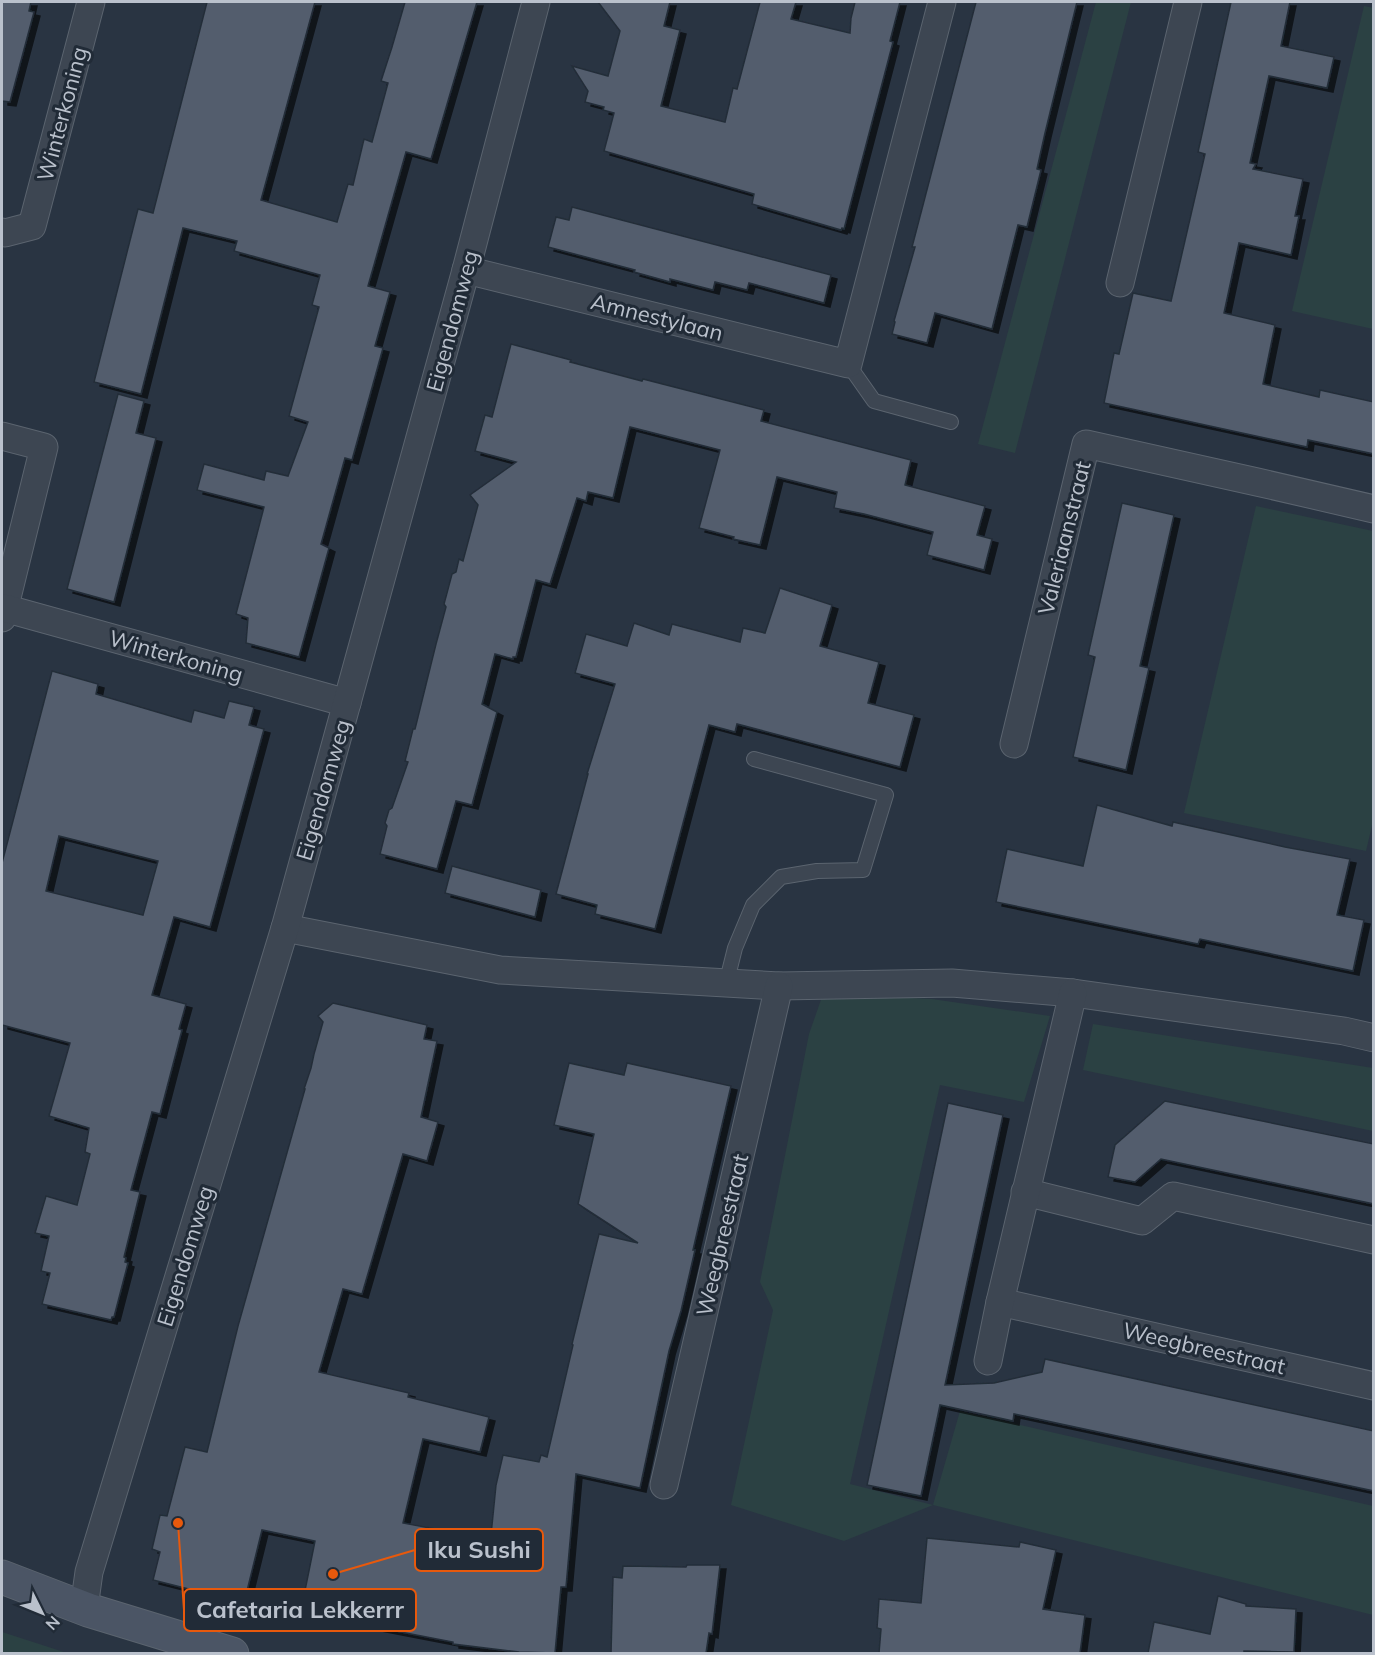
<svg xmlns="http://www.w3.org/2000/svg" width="1375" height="1655" font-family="Mulish,sans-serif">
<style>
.green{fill:#2b4143}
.building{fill:#525d6d;stroke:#242d39;stroke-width:1.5;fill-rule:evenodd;filter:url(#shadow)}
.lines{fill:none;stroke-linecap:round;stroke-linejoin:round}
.lane-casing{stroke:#5b646f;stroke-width:16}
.street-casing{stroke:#5b646f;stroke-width:29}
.secondary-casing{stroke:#5b646f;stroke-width:35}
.lane{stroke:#3d4652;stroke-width:14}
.street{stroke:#3d4652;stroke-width:27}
.secondary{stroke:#4b5565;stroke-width:33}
.labels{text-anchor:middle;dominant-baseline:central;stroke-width:6;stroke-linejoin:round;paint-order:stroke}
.street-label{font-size:22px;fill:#bac1cc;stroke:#212b37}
.leader{fill:none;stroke:#e8590c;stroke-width:2}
.callout-dot{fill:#e8590c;stroke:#212b37;stroke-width:2}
.callout{fill:#212b37;stroke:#e8590c;stroke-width:2}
.callout-label{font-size:24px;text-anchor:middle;font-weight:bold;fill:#bac1cc}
</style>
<defs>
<filter id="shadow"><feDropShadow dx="6" dy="4" stdDeviation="0" flood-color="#0009"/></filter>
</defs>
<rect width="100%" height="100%" fill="#293442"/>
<g class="green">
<path d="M1096 2H1131L1015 453 978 444Z"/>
<path d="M1364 6 1374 8 1373 329 1292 311Z"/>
<path d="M1256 506 1373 531 1374 817 1366 851 1184 813Z"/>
<path d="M823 994 932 999 1050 1016 1024 1102 940 1085 850 1484 933 1505 960 1411 1373 1506V1615L933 1505 844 1541 731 1505 773 1310 760 1282 809 1034Z"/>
<path d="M1093 1024 1373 1068V1131L1083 1070Z"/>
<path d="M2 1632 67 1653H2Z"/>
</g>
<g class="building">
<path d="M2 2H31L29 11 34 12 10 102 2 101Z"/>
<path d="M207 2H315L261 200 337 222 348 184 353 185 364 139 372 142 388 83 381 81 392 47 405 2H477L431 159 406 152 368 286 390 292 375 346 383 348 352 460 345 458 321 544 329 548 299 657 246 643 248 618 236 614 264 507 197 490 204 464 264 480 266 471 288 476 308 422 289 416 319 307 312 305 320 275 234 251 237 241 183 228 141 394 94 382 138 209 153 213Z"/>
<path d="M598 2H670L664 26 680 30 661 106 725 122 733 88 737 89 760 2H796L791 19 850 33 851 18 855 2H900L890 41 893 42 844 229 842 228 841 230 752 204 754 194 604 151 614 113 603 110 604 107 585 102 588 91 572 66 608 76 620 31Z"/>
<path d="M976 2H1077L1045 133 1037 169 1041 170 1027 227 1018 225 992 329 935 313 927 343 892 334 895 322 894 321 915 247H912Z"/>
<path d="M1231 2H1290L1281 46 1334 57 1327 88 1269 76 1250 163 1256 164 1253 169 1303 179 1295 216H1299L1291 255 1239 243 1224 313 1275 325 1263 384 1319 397 1320 390 1374 402V454L1308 440 1307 447 1104 403 1114 353 1119 354 1133 293 1171 301 1205 154 1198 152Z"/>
<path d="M572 207 831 275 824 303 749 283 747 290 715 282 713 290 670 279V282L634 272 635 270 548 247 556 217 569 220Z"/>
<path d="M511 344 571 360 570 362 642 381 643 379 764 410 761 421 911 460 905 485 985 506 977 535 992 539 984 570 927 555 933 532 864 514 834 508 837 492 777 477 760 545 733 539 734 537 699 528 720 450 630 427 613 498 588 492 586 501 577 498 550 584 536 580 516 657H513V659L495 654 482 704 497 712 472 805 456 801 437 869 380 854 387 826 385 823 389 810 392 808 408 762 405 761 413 729H415L436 644 446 607 444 604 452 574 456 572 459 559 463 561 478 505 470 495 516 462 475 451 485 415 492 417Z"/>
<path d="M118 394 144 401 136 433 156 438 114 602 67 589Z"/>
<path d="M1122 503 1174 515 1140 666 1149 668 1126 770 1073 757 1095 657 1088 655Z"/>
<path d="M780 588 832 605 820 646 879 662 868 703 914 715 900 767 737 724 735 732 709 725 655 929 595 914 597 905 556 894 588 774H587L615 684 575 673 586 634 627 646 634 623 669 635 672 624 740 642 743 628 765 633Z"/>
<path d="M52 671 98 684 96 694 191 722 194 710 224 718 229 701 254 707 249 725 264 729 210 927 174 917 152 995 186 1004 179 1029 182 1030 160 1114 152 1112 131 1190 140 1192 124 1257 126 1258 125 1262 128 1263 114 1317H112L111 1320 42 1304 50 1273 41 1271 49 1236 35 1233 46 1196 77 1205 90 1154 85 1152 89 1128 49 1116 70 1043 2 1025V863ZM59 836 158 861 143 915 46 891Z"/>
<path d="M1097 805 1172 826 1173 822 1285 847 1350 859 1337 915 1364 920 1353 971 1200 939 1198 944 996 902 1007 849 1083 866Z"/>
<path d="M452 866 541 890 535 917 445 893Z"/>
<path d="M333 1003 427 1025 424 1039 437 1041 421 1117 438 1122 427 1161 403 1154 362 1294 343 1289 319 1372 409 1393 408 1397 489 1417 480 1452 423 1439 403 1523 446 1531 491 1535 496 1485 503 1455 539 1462 541 1455 547 1457 573 1345 572 1344 599 1234 638 1243 578 1204 594 1134 554 1125 569 1063 624 1075 627 1063 731 1086 693 1250H695L681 1311 669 1351 640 1488 576 1474 566 1587H561L555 1653 519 1652 453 1644V1642L339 1620 338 1622 300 1615 315 1541 262 1530 244 1603 153 1580 160 1552 152 1549 160 1515 167 1516 185 1447 207 1452 238 1326 305 1089H304L311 1068 314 1054 323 1022 318 1016Z"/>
<path d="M1165 1101 1374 1144V1204L1161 1159 1135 1182 1108 1177 1115 1145Z"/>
<path d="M948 1103 1003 1115 945 1385 994 1383 1042 1372 1045 1359 1374 1431V1491L1014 1414 1013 1421 940 1405 921 1496 867 1485Z"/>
<path d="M927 1538 1019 1547 1020 1542 1056 1550 1043 1609 1085 1615 1080 1653H879L881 1629 877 1628 879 1599 921 1603Z"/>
<path d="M687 1565H720L712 1634 709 1633 706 1653H611L613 1577 622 1578 623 1566 686 1567Z"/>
<path d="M1218 1596 1246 1604V1606L1296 1609 1294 1652 1244 1651V1653H1148L1154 1622 1210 1634Z"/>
</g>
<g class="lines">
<defs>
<g id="lane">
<path d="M848 364 874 401 951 422"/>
<path d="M726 984 735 948 753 905 781 877 817 871 863 870 886 795 754 759"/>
</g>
<g id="street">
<path d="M2 232 5 233 32 226 91 2"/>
<path d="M466 270 848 364 942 2"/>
<path d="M1120 283 1188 2"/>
<path d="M2 436 44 447 2 618"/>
<path d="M4 608 347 703"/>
<path d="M1014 744 1086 444 1257 482 1374 509"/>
<path d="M285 928 500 970 779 986 952 983 1073 993 1344 1031 1374 1038"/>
<path d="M1025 1192 1142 1221 1173 1196 1374 1240"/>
<path d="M1000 1302 1374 1386"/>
<path d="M988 1361 1000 1302 1073 993"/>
<path d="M664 1485 779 986"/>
<path d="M84 1608 89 1572 285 928 466 270 536 2"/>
</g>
<path id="secondary" d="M2 1577 88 1610 232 1654"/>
</defs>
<use href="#lane" class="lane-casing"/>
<use href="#street" class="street-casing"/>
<use href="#secondary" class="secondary-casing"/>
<use href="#lane" class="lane"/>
<use href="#street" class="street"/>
<use href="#secondary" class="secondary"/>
</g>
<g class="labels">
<g class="street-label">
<text transform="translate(62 114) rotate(-75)">Winterkoning</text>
<text transform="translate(657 317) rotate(14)">Amnestylaan</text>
<text transform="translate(452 321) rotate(-75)">Eigendomweg</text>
<text transform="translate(1064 538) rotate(-76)">Valeriaanstraat</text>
<text transform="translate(176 656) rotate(16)">Winterkoning</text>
<text transform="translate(323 790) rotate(-74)">Eigendomweg</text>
<text transform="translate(722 1235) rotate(-77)">Weegbreestraat</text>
<text transform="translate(185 1256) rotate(-73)">Eigendomweg</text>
<text transform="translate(1204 1348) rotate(13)">Weegbreestraat</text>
</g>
</g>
<path class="leader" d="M333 1574L415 1550M178 1523L184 1610"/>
<g class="callout-dot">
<circle cx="333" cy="1574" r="6"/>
<circle cx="178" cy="1523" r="6"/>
</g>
<g class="callout">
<rect x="415" y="1529" width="128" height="42" rx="6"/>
<rect x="184" y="1589" width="232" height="42" rx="6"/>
</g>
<g class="callout-label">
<text x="479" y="1558">Iku Sushi</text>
<text x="300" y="1618">Cafetaria Lekkerrr</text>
</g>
<rect width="1375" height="1655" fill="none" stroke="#bac1cc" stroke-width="6"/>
<g transform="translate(42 1613) rotate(133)" stroke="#212b37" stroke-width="4.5" paint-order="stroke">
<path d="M0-4.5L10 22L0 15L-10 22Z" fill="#bac1cc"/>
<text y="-9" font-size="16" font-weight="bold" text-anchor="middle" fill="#bac1cc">N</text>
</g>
</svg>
